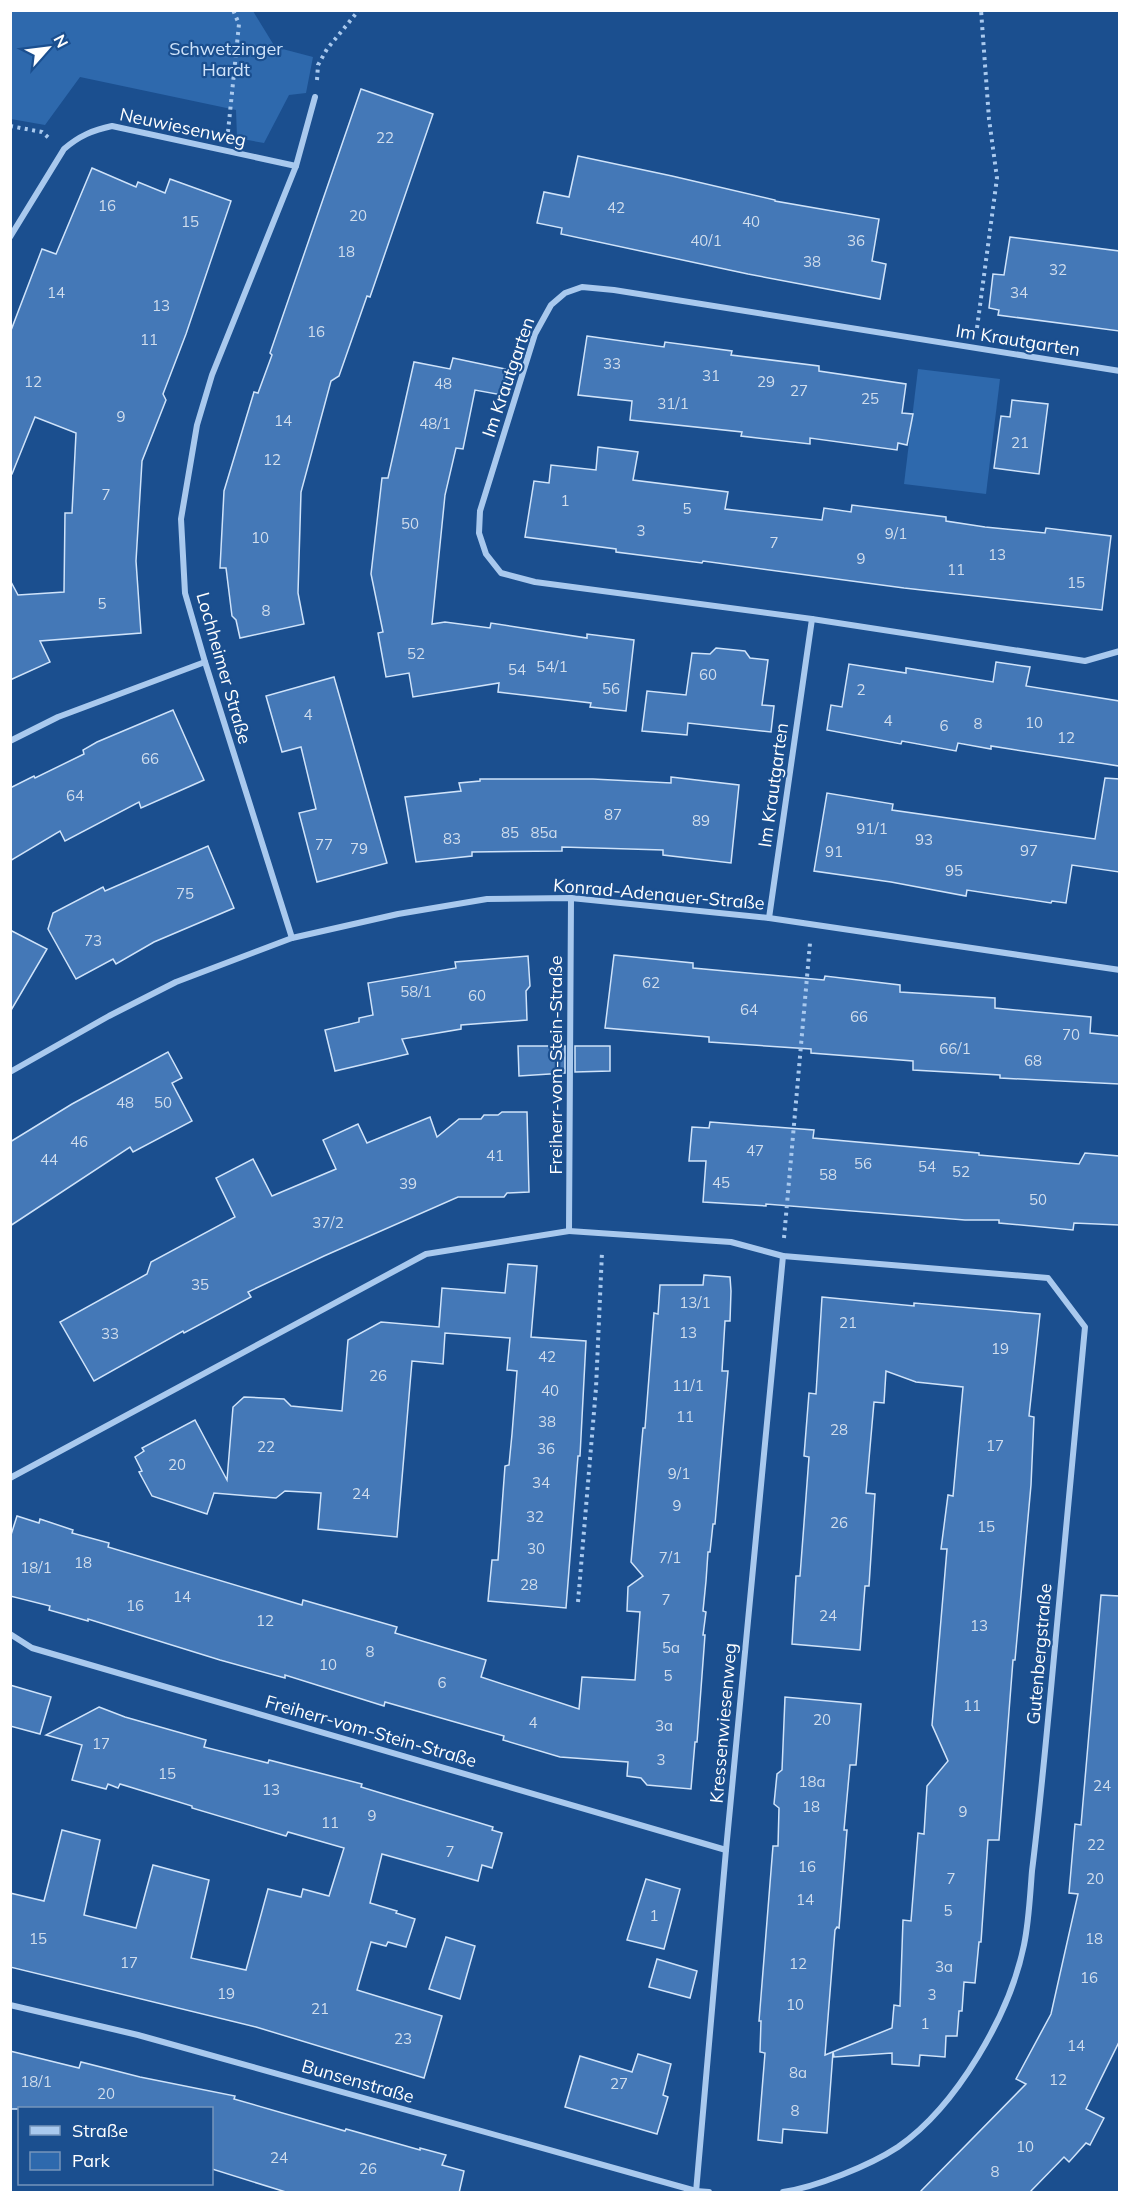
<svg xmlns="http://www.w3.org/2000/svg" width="1130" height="2203" font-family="Mulish,sans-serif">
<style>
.green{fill:#2e69ad}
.building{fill:#4478b7;stroke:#cfe3fa;stroke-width:1.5}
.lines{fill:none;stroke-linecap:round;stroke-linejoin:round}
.path{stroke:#a9c9ee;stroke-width:4;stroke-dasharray:3 4.5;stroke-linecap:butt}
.street{stroke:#a9c9ee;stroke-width:6}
.labels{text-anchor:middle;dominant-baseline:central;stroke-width:4.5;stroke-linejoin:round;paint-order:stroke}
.number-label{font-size:15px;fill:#d0dded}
.park-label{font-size:18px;fill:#cfe3fa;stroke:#1b4f8f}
.street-label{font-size:18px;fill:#fff;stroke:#1b4f8f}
</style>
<rect width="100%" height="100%" fill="#1b4f8f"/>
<g class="green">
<path d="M10 11H253L275 47 313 57 306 93 289 95 264 143 237 138 236 110 80 77 45 125 11 119Z"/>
<path d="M918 369 1000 379 986 494 904 484Z"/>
</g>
<g class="building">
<path d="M361 89 433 114 370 297 367 296 339 376 331 381 301 492 298 593 304 624 240 638 236 620 232 616 226 568H220L224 491 254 392 258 393 272 355 270 353Z"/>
<path d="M578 156 672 176 775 200V201L879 219 872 261 886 264 880 299 748 274 561 234 562 228 537 223 544 192 569 197Z"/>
<path d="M92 168 136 187 138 182 165 193 170 179 231 201 186 334 163 394 166 400 142 461 136 561 141 633 40 641 50 662 10 680V580L18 595 64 592 65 513H72L76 433 35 417 12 474H10V333L42 249 56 254Z"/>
<path d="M1010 237 1119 251V331L998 315 999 310 989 308 993 274 1004 275Z"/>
<path d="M587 336 664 347 665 342 732 351 731 355 819 366V371L906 384 902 413 913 414 907 445 898 443 897 450 810 438V444L741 436 742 432 630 420 632 401 578 395Z"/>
<path d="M453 358 510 370 502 395 475 390 463 449 456 448 445 495 432 624 445 622 490 628 491 623 587 638V634L634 640 626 711 590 707 591 703 498 692 499 683 413 697 409 673 386 677 378 633 383 632 371 574 382 478H388L414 362 450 369Z"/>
<path d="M1012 400 1048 404 1039 474 994 468 1001 416 1010 417Z"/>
<path d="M598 447 638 452 633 480 728 492 725 509 822 520 824 508 851 512 852 505 946 517V521L985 527 1045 533 1046 528 1111 536 1102 610 904 588 703 561 702 563 616 552V549L525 537 534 481 549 483 551 465 596 470Z"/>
<path d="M716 648 745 651 750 658 768 660 762 705 774 706 771 732 688 723 687 735 642 731 647 691 686 695 692 653 710 654Z"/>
<path d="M996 662 1030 667 1026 686 1119 701V766L991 746V749L958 743 956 751 902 741 901 744 827 730 831 705 842 707 849 664 906 673V668L993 682Z"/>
<path d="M334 677 387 863 317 882 299 813 316 809 301 747 282 752 266 696Z"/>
<path d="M173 710 204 780 141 808 139 802 65 841 60 831 10 861V788L34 776 35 778 84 754 83 750 97 742Z"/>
<path d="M671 777 739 785 731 863 663 855V850L562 847V851L472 852V856L416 862 405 797 461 791 459 783 480 781V779H593L671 783Z"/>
<path d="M1105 778 1119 779V872L1072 865 1066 903 1052 901 1051 903 967 890 966 896 891 882 814 871 827 793 893 804 892 810 1095 839Z"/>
<path d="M208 846 234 908 154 942 116 964 113 959 76 979 48 929 53 913 103 887 105 891Z"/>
<path d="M10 930 47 949 10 1012Z"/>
<path d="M614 955 693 963V968L824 980 825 976 900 985V992L995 998V1008L1091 1017 1090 1033 1119 1036V1084L1000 1078V1075L913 1070V1061L811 1053V1049L709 1042V1037L605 1028Z"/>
<path d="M528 956 530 986 526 991 527 1020 461 1025V1029L402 1039 408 1054 335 1071 325 1030 359 1022V1018L373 1015 368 983 456 968 455 962Z"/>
<path d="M518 1046H565V1073L519 1076Z"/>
<path d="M575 1046H610V1071L575 1072Z"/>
<path d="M168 1052 182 1078 172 1083 192 1121 133 1152 130 1147 10 1226V1142L72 1104Z"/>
<path d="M502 1112H527L529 1192 507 1193 504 1197H458L324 1256 248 1292 251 1297 184 1333 183 1331 94 1381 60 1322 147 1274 151 1262 235 1217 216 1178 253 1159 272 1196 336 1169 323 1140 358 1124 367 1143 430 1117 437 1137 459 1119H481L484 1115H498Z"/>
<path d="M710 1122 814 1130 813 1138 979 1153V1155L1079 1164 1085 1153 1119 1156V1225L1074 1223 1073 1230 999 1223V1220H965L766 1204V1206L703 1202 706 1161H689L692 1127 709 1128Z"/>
<path d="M508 1264 537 1266 531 1337 586 1341 580 1456H578L566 1608 488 1601 492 1560H498L505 1466 509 1465 512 1434 517 1371 507 1370 510 1338 445 1333 443 1364 412 1361 397 1537 318 1529 321 1493 285 1491 276 1498 214 1493 207 1514 152 1496 139 1472 142 1471 135 1457 144 1451 142 1448 195 1420 227 1480 233 1407 244 1397 284 1399 291 1406 342 1411 348 1340 381 1322 439 1327 442 1288 505 1293Z"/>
<path d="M704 1275 730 1277 731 1291 730 1321H725L722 1371H728L715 1524H713L710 1552H708L706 1581 703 1611 706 1612 703 1635H705L697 1742H695L691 1789 647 1785 641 1778 627 1776 628 1762 560 1757 503 1740 504 1736 385 1702 384 1706 285 1675V1678L220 1660 88 1619V1621L49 1610 50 1606 10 1596V1538L17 1516 39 1523 40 1519 73 1530 72 1533 109 1543 108 1547 302 1605 303 1600 397 1627 395 1633 486 1660 481 1677 579 1709 582 1677 635 1680 640 1612 627 1611 628 1587 643 1576 631 1562 643 1428H645L654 1313 658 1314 660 1285H703Z"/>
<path d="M822 1297 914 1306V1303L1040 1314 1029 1416 1034 1417 1031 1485 1015 1660H1013L999 1840H988L981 1942H979L975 1983 964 1982 962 2011H959L957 2036H946L945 2057 920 2055 919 2066 892 2064V2053L834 2057 833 2052 827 2133 783 2129 782 2143 758 2140 765 2053 760 2052 761 2021H759L773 1846H778L779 1808 774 1804 777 1774 782 1770 785 1697 861 1704 856 1765H850L844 1830H847L839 1928 837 1927 835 1930 825 2055 892 2028 894 2005 900 2006 903 1920 911 1921 918 1833 924 1834 927 1786 948 1761 932 1725 947 1549H941L948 1495 953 1496 963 1387 916 1382 886 1371 884 1403 874 1402 866 1493 875 1494 869 1586H865L860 1650 792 1644 796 1576H800L809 1457 804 1456 809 1393 816 1394Z"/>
<path d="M1101 1595 1119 1596V2042L1086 2109 1104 2118 1090 2145 1086 2143 1069 2162 1064 2157 1029 2193H919L1026 2084 1016 2079 1051 2014 1078 1894 1069 1893 1075 1824 1081 1825Z"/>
<path d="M10 1685 51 1697 40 1734 10 1726Z"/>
<path d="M99 1707 125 1717 206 1740 204 1747 268 1763 269 1760 362 1784 361 1787 493 1827 492 1830 502 1833 492 1868 482 1865 478 1881 382 1854 370 1903 397 1911 396 1913 415 1919 406 1947 388 1942 386 1946 371 1942 357 1990 442 2016 424 2078 256 2027 10 1967V1893L44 1901 62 1830 100 1840 84 1915 136 1928 153 1865 209 1880 191 1958 246 1970 268 1889 301 1897 303 1889 329 1896 344 1848 288 1832 286 1836 192 1808V1806L120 1784 118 1788 108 1784 106 1789 72 1780 82 1745 46 1735Z"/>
<path d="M646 1879 680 1889 664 1949 627 1940Z"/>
<path d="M446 1937 475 1946 460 1999 429 1989Z"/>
<path d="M657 1959 697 1971 690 1998 649 1987Z"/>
<path d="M10 2051 79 2068 81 2062 140 2077 235 2096 234 2099 345 2131 346 2129 420 2150V2148L446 2155 442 2165 464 2171 459 2193H289L212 2169V2109H10Z"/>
<path d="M638 2054 671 2064 663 2095 668 2097 657 2134 565 2107 580 2056 632 2072Z"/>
</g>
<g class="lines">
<g class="path">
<path d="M317 80 318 65 327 49 359 10"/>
<path d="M10 126 42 132 49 138"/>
<path d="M228 132 239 24 233 10"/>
<path d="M977 328 997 178 989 119 981 10"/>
<path d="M784 1238 810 943"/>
<path d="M578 1602 596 1388 602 1252"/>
</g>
<g class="street">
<path d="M10 237 64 149C79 136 93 130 112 126L296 166"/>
<path d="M1120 371 614 290 582 287 565 293 551 305 535 334 480 511 479 533 486 554 501 573 535 582 812 619 1085 661 1120 651"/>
<path d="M10 741 58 717 205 662"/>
<path d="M769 918 812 619"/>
<path d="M292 938 205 662 185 593 181 519 197 425 212 375 296 166 315 97"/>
<path d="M10 1072 109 1016 176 982 292 938 398 914 487 899 571 898 769 918 1120 970"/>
<path d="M569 1231 731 1242 783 1256 1048 1278 1085 1327C1074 1444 1063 1561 1052 1678 1046 1742 1040 1807 1032 1871 1030 1895 1029 1921 1024 1945 1010 2014 957 2106 898 2147 869 2166 816 2187 783 2192"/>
<path d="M10 1478 426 1254 569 1231 571 898"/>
<path d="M10 1634 32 1648 726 1850"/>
<path d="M10 2005 138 2035 696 2191 709 2192"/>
<path d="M696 2192 726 1850 783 1256"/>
</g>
</g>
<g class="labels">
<g class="number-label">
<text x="385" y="137">22</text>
<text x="107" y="205">16</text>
<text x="616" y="207">42</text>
<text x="358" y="215">20</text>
<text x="190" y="221">15</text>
<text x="751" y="221">40</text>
<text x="706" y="240">40/1</text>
<text x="856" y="240">36</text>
<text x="346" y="251">18</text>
<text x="812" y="261">38</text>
<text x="1058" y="269">32</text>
<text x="56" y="292">14</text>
<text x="1019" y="292">34</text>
<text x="161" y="305">13</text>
<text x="316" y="331">16</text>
<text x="149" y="339">11</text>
<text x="612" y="363">33</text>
<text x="711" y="375">31</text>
<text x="33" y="381">12</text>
<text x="766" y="381">29</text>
<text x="443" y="383">48</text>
<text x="799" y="390">27</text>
<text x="870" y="398">25</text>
<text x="673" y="403">31/1</text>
<text x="121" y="416">9</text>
<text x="283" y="420">14</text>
<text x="435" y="423">48/1</text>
<text x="1020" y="442">21</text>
<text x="272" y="459">12</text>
<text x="106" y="494">7</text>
<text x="565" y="500">1</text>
<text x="687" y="508">5</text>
<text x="410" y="523">50</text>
<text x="641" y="530">3</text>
<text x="896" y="533">9/1</text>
<text x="260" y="537">10</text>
<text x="774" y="542">7</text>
<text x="997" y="554">13</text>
<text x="861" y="558">9</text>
<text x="956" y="569">11</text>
<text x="1076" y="582">15</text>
<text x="102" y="603">5</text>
<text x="266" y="610">8</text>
<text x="416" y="653">52</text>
<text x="552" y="666">54/1</text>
<text x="517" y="669">54</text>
<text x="708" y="674">60</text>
<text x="611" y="688">56</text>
<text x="861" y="689">2</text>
<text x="308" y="714">4</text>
<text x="888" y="720">4</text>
<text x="1034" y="722">10</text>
<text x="978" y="723">8</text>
<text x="944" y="725">6</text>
<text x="1066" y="737">12</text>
<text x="150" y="758">66</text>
<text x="75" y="795">64</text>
<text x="613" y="814">87</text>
<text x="701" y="820">89</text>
<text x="872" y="828">91/1</text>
<text x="510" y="832">85</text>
<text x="544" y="832">85a</text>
<text x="452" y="838">83</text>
<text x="924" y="839">93</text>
<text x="324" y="844">77</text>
<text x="359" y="848">79</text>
<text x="1029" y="850">97</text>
<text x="834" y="851">91</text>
<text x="954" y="870">95</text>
<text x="185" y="893">75</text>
<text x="93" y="940">73</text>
<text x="651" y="982">62</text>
<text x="416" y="991">58/1</text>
<text x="477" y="995">60</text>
<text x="749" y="1009">64</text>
<text x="859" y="1016">66</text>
<text x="1071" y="1034">70</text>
<text x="955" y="1048">66/1</text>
<text x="1033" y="1060">68</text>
<text x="125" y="1102">48</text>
<text x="163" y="1102">50</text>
<text x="79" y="1141">46</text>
<text x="755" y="1150">47</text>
<text x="495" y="1155">41</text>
<text x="49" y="1159">44</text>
<text x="863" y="1163">56</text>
<text x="927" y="1166">54</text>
<text x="961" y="1171">52</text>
<text x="828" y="1174">58</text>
<text x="721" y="1182">45</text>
<text x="408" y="1183">39</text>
<text x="1038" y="1199">50</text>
<text x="328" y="1222">37/2</text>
<text x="200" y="1284">35</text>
<text x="695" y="1302">13/1</text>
<text x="848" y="1322">21</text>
<text x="688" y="1332">13</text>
<text x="110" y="1333">33</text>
<text x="1000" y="1348">19</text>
<text x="547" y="1356">42</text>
<text x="378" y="1375">26</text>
<text x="688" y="1385">11/1</text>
<text x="550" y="1390">40</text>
<text x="685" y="1416">11</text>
<text x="547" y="1421">38</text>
<text x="839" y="1429">28</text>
<text x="995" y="1445">17</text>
<text x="266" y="1446">22</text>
<text x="546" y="1448">36</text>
<text x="177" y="1464">20</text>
<text x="679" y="1473">9/1</text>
<text x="541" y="1482">34</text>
<text x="361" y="1493">24</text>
<text x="677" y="1505">9</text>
<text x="535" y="1516">32</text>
<text x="839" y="1522">26</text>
<text x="986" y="1526">15</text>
<text x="536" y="1548">30</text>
<text x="670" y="1557">7/1</text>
<text x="83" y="1562">18</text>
<text x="36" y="1567">18/1</text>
<text x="529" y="1584">28</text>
<text x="182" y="1596">14</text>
<text x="666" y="1599">7</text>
<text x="135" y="1605">16</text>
<text x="828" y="1615">24</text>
<text x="265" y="1620">12</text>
<text x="979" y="1625">13</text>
<text x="671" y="1647">5a</text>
<text x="370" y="1651">8</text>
<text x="328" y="1664">10</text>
<text x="668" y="1675">5</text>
<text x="442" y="1682">6</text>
<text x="972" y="1705">11</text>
<text x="822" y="1719">20</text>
<text x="533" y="1722">4</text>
<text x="664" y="1725">3a</text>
<text x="101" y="1743">17</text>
<text x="661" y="1759">3</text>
<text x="167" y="1773">15</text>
<text x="812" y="1781">18a</text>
<text x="1102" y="1785">24</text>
<text x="271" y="1789">13</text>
<text x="811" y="1806">18</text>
<text x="963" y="1811">9</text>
<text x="372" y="1815">9</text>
<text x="330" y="1822">11</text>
<text x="1096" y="1844">22</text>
<text x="450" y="1851">7</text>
<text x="807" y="1866">16</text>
<text x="951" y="1878">7</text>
<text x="1095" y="1878">20</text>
<text x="805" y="1899">14</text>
<text x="948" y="1910">5</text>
<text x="654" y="1915">1</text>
<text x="38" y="1938">15</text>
<text x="1094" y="1938">18</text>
<text x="129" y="1962">17</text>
<text x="798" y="1963">12</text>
<text x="944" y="1966">3a</text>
<text x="1089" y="1977">16</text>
<text x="226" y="1993">19</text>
<text x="932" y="1994">3</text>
<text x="795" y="2004">10</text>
<text x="320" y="2008">21</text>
<text x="925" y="2023">1</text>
<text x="403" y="2038">23</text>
<text x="1076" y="2045">14</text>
<text x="798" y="2072">8a</text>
<text x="1058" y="2079">12</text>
<text x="36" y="2081">18/1</text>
<text x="619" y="2083">27</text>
<text x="106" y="2093">20</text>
<text x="795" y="2110">8</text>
<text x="1025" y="2146">10</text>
<text x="279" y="2157">24</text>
<text x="368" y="2168">26</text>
<text x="995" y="2171">8</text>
</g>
<g class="park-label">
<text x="226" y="48">Schwetzinger<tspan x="226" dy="21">Hardt</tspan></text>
</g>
<g class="street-label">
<text transform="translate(183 127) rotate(12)">Neuwiesenweg</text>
<text transform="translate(1018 340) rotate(9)">Im Krautgarten</text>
<text transform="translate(508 377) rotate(-71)">Im Krautgarten</text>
<text transform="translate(224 668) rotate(74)">Lochheimer Straße</text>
<text transform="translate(773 785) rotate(-82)">Im Krautgarten</text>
<text transform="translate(659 894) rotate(5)">Konrad-Adenauer-Straße</text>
<text transform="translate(555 1065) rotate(-90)">Freiherr-vom-Stein-Straße</text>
<text transform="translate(1039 1654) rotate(-85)">Gutenbergstraße</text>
<text transform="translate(723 1723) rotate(-85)">Kressenwiesenweg</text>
<text transform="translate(371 1731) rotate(16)">Freiherr-vom-Stein-Straße</text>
<text transform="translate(358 2081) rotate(16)">Bunsenstraße</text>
</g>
</g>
<rect width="1130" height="2203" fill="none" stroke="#ffffff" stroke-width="24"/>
<rect x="18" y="2107" width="195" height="78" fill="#1b4f8f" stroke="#7695bc" stroke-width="1.5"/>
<rect x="30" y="2126" width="30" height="9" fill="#a9c9ee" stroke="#7695bc" stroke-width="1.5"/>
<text x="72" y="2137" font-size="18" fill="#ffffff">Straße</text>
<rect x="30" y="2152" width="30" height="18" fill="#2e69ad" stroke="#7695bc" stroke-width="1.5"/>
<text x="72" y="2167" font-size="18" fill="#ffffff">Park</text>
<g transform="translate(48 48) rotate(62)" stroke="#1b4f8f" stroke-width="4.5" paint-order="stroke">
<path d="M0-4.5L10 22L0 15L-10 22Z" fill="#ffffff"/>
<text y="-9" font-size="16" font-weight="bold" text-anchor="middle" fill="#ffffff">N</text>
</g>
</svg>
